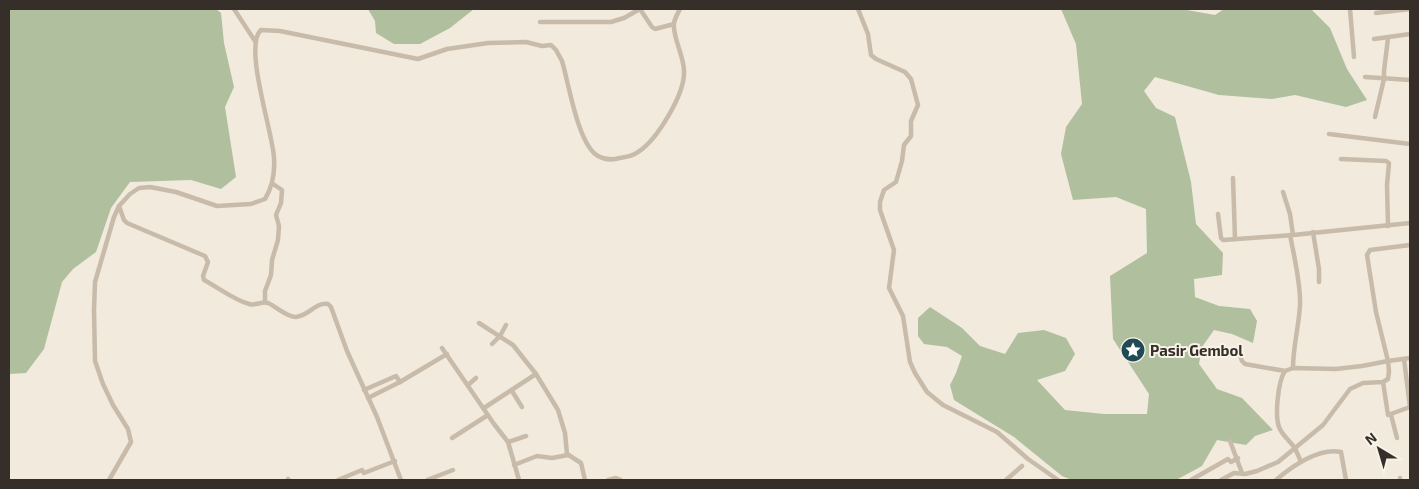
<svg xmlns="http://www.w3.org/2000/svg" width="1419" height="489" font-family="'Exo 2',sans-serif">
<style>
.green{fill:#b0bf9e}
.lines{fill:none;stroke-linecap:round;stroke-linejoin:round}
.minor{stroke:#c8bbaa;stroke-width:4.5}
.labels{text-anchor:middle;dominant-baseline:central;stroke-width:4;stroke-linejoin:round;paint-order:stroke}
.poi-label{font-size:15px;font-weight:bold;fill:#362f29;stroke:#f8f3e9;text-anchor:start}
</style>
<rect width="100%" height="100%" fill="#f1eadd"/>
<g class="green">
<path d="M9 9H216L221 13 224 43 234 87 225 107 236 177 221 189 191 180 130 182 111 208 96 252 73 269 62 282 44 349 26 373 9 374Z"/>
<path d="M368 9H474L450 28 420 44H394L376 33 375 21Z"/>
<path d="M1061 9H1181L1215 15 1224 9H1311L1330 28 1347 69 1367 100 1346 107 1295 95 1272 99 1219 95 1155 77 1144 91 1156 108 1175 117 1191 182 1196 224 1223 253 1222 275 1194 279 1195 297 1219 306 1250 309 1257 321 1253 343 1232 334 1214 330 1202 347 1199 364 1217 389 1242 398 1273 430 1255 436 1246 445 1217 440 1202 466 1176 480H1072L1062 476 1014 437 954 400 950 385 956 373 962 356 947 347 924 344 918 336V318L930 307 962 328 980 346 1005 354 1018 333 1044 330 1066 338 1075 354 1065 371 1037 380 1065 410 1104 414H1147L1149 394 1113 339 1110 276 1147 253 1146 209 1116 197 1073 200 1061 154 1066 127 1082 104 1076 44Z"/>
</g>
<g class="lines">
<g class="minor">
<path d="M234 9 255 41"/>
<path d="M858 9 868 34 871 55 876 59 905 72 911 79 918 105 911 121V136L904 145 902 161 896 182 884 190 880 202V210L894 250 889 288 903 316 910 362 915 373 927 392 943 405 997 432 1028 459 1058 480"/>
<path d="M1350 9 1354 57"/>
<path d="M1376 13 1410 9"/>
<path d="M540 22H611L624 18 640 9 652 27 655 29 674 24"/>
<path d="M1374 39 1410 34"/>
<path d="M1365 77 1410 80"/>
<path d="M1375 117 1384 79V71L1388 38"/>
<path d="M1329 134 1410 144"/>
<path d="M1341 159 1386 161 1389 163 1387 185 1388 226"/>
<path d="M1233 178 1235 239"/>
<path d="M1283 192 1290 214 1293 235"/>
<path d="M119 206 124 220 127 223 205 256 208 262 203 276 204 280C219 288 234 300 249 304 255 306 262 301 268 303 277 307 286 317 296 317 309 316 315 302 328 304L331 307 347 351 377 417 401 480"/>
<path d="M1218 214 1221 238 1223 240 1293 235 1410 223"/>
<path d="M1313 232 1319 269V282"/>
<path d="M1290 235C1294 255 1301 285 1300 305 1299 326 1293 346 1293 368"/>
<path d="M1410 245 1370 250 1367 255 1376 312 1388 361 1410 358"/>
<path d="M265 302V291L271 275 272 260 278 240 279 226 276 215 281 203 282 190 273 184"/>
<path d="M479 323 513 345 536 374 558 410 565 433 567 454 581 463 585 480"/>
<path d="M492 344 500 336 506 325"/>
<path d="M442 348 494 424 508 442 519 480"/>
<path d="M1285 371C1278 381 1274 418 1280 429 1283 436 1290 441 1294 447 1297 452 1299 457 1301 462"/>
<path d="M1383 382 1388 415 1410 407 1404 359"/>
<path d="M468 385 476 378"/>
<path d="M364 390 396 376 400 382 447 354"/>
<path d="M512 391 522 407"/>
<path d="M368 398 400 382"/>
<path d="M484 408 536 374"/>
<path d="M1391 415 1397 438"/>
<path d="M452 438 488 415"/>
<path d="M1230 441 1242 473"/>
<path d="M508 442 526 436"/>
<path d="M514 465 537 456 552 458 568 455"/>
<path d="M288 479 289 480"/>
<path d="M109 480 131 442 128 429 113 405 103 384 95 361 94 310 95 282 114 217 119 206 130 194 139 188 150 187 176 192 217 206 251 204 265 199C273 186 275 173 274 158 273 133 243 46 261 30L280 31 418 59 447 49 488 43 526 42 542 46 551 45 556 50 562 61C569 84 578 145 598 156 605 160 613 160 620 158 627 157 633 156 638 152 657 140 685 94 684 71 684 56 672 36 674 23 675 18 678 13 680 9"/>
<path d="M338 480 362 470 364 473 395 461"/>
<path d="M427 480 453 470"/>
<path d="M608 480 616 478 621 480"/>
<path d="M1006 480 1022 466"/>
<path d="M1191 480 1228 459 1231 462 1238 458"/>
<path d="M1221 480 1234 473 1245 474 1257 471 1278 462 1323 425 1350 389 1363 383 1383 382 1388 379 1389 371 1388 361 1362 366 1336 369 1293 368 1285 371 1245 364 1242 361 1238 350H1232"/>
<path d="M1276 480C1291 467 1319 447 1341 452L1346 480"/>
<path d="M1400 480V478"/>
</g>
</g>
<defs>
<symbol id="sight-disc" viewBox="-11 -11 22 22"><circle r="9.5" fill="#214b54" stroke="#f8f3e9"/><path d="M0-6L1.8-2.2L6-1.7L2.9 1.2L3.7 5.4L0 3.3L-3.7 5.4L-2.9 1.2L-6-1.7L-1.8-2.2Z" fill="#fff"/></symbol>
</defs>
<g fill-rule="evenodd">
<use href="#sight-disc" x="1119" y="336" width="28" height="28"/>
</g>
<g class="labels">
<g class="poi-label">
<text x="1150" y="350">Pasir Gembol</text>
</g>
</g>
<rect width="1419" height="489" fill="none" stroke="#362f29" stroke-width="20"/>
<g transform="translate(1379 449) rotate(322)" stroke="#f8f3e9" stroke-width="4" paint-order="stroke">
<path d="M0-4L9 19L0 12L-9 19Z" fill="#362f29"/>
<text y="-8" font-size="14" font-weight="bold" text-anchor="middle" fill="#362f29">N</text>
</g>
</svg>
